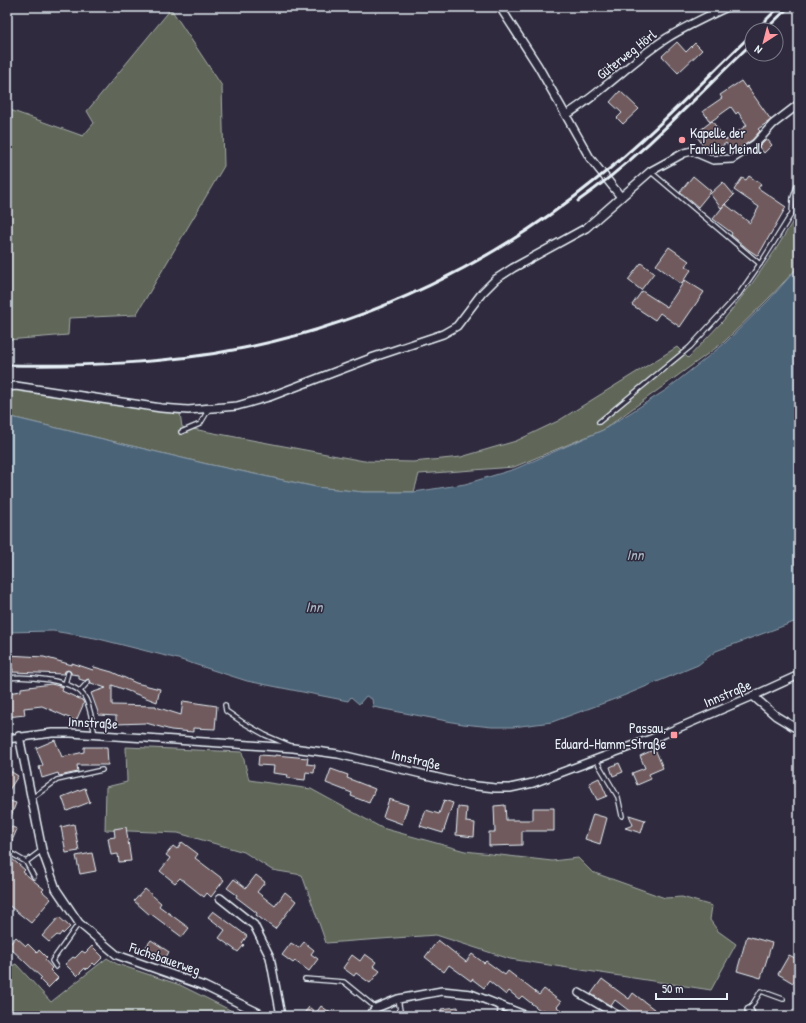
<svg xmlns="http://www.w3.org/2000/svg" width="806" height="1023" font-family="'Patrick Hand',sans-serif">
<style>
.green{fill:#606658;stroke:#a4aca8}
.water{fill:#4c6377;stroke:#8a9cab}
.building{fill:#6f5a5d;stroke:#e8f1f8}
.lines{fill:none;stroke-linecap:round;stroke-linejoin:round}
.lane-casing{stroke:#e8f1f8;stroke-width:6}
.street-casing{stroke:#e8f1f8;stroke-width:10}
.lane{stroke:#2f2a3d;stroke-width:3.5}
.street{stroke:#2f2a3d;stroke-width:7}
.rail{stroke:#e8f1f8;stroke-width:3}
.poi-dot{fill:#ff9aa2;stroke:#2f2a3d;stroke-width:1.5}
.labels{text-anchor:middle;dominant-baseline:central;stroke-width:3;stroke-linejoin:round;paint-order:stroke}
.street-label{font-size:14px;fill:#e8f1f8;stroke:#2f2a3d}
.poi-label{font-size:14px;fill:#e8f1f8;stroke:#2f2a3d;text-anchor:start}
.water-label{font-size:15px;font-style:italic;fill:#aab8c4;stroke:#2f2a3d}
</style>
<rect width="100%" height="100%" fill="#2f2a3d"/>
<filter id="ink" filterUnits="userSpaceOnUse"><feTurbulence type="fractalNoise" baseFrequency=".025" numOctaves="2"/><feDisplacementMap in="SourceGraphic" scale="8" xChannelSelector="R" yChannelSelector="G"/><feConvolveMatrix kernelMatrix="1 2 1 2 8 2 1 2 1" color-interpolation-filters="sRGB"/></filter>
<g filter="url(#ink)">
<g class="green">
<path d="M171 9 222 86 224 166 136 315 69 318 68 335 7 340V109L83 136 94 123 87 111Z"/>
<path d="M799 191V266L768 299 724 342 603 430 514 467 419 474 414 492H363L316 487 207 464 7 416V383H22L61 394 180 413 182 427 364 461 413 462 461 457 516 441 558 421 677 347 688 358 722 322 751 285 776 249 796 216Z"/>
<path d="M126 747 242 752 249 780 311 789 382 828 465 851 552 861 578 858 592 872 665 898 682 897 712 906 710 920 718 931 736 944 711 990 510 959 436 935 326 943 302 875 272 870 244 852 178 833 105 830 106 787 127 782Z"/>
<path d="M107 958 117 964 180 985 242 1016H7V968L16 964 51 1002Z"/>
</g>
<path class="water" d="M799 266V620L794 622 716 651 698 665 623 696 552 722 513 727H492L463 724 373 707 372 699 366 696 359 704 351 697 348 701 247 681 178 659 95 638 53 631 7 632V416L207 464 316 487 363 492H414L465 484 515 469 603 430 666 390 725 343 769 300Z"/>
<g class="building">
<path d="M677 42 686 52 695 43 702 50 678 73 662 56Z"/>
<path d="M741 81 746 88 747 86 771 120 758 129 760 131 752 140 733 153 726 143 711 154 708 152 695 134 712 121 726 140 747 125 738 112 736 114 731 107 710 122 703 111 722 98 720 95Z"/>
<path d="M620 91 639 109 623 124 617 118 622 113 610 102Z"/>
<path d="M767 139 772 145 764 153 759 147Z"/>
<path d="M693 176 711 191 698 207 680 192Z"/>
<path d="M749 176 761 184 758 188 786 207 758 256 749 250 731 235 732 233 713 219 725 204 721 208 710 194 723 182 734 195 725 204 750 223 759 207 734 190 742 178 746 180Z"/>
<path d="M669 247 689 261 685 266 691 270 681 284 656 265Z"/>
<path d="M641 263 654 273 641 290 628 280Z"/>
<path d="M685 280 704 292 680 327 660 313 655 320 632 305 642 291 667 307Z"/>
<path d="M7 655 44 657 72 665V663L93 670 94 667 112 672 136 683 160 689 157 702 112 685V705L156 706V707L181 715 183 701 217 706 215 729 193 728V732L171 730 146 723 116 724V716L99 715 91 693 106 688 91 683 89 679 85 681 79 679V675L71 674V672L68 670 65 671 64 674 12 672 13 669 7 670Z"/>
<path d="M51 684 63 687 62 691 82 700 84 703 76 721 42 706 24 708 25 715 7 717V693L21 691V688Z"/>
<path d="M55 740 62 757 84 752V747H107L108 765H77L78 772 59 776 58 773 42 778 39 767 43 765 36 748Z"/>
<path d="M655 749 663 768 649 774 651 779 637 785 632 773 645 768 640 756Z"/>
<path d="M259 755 275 756V755L308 758 307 764 315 765 314 773 306 772 305 780 287 778 288 775 273 773 274 766 258 765Z"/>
<path d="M619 763 623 772 613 776 610 767Z"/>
<path d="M7 769 18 776 7 793Z"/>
<path d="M331 769 348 775 347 778 375 789 369 803 351 796 352 793 326 783Z"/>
<path d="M599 778 607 796 597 800 589 783Z"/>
<path d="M85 788 90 802 67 811 62 797Z"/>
<path d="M389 799 408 805 402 824 383 817Z"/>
<path d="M7 800 16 803 8 824H7Z"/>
<path d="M444 800 453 803 443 833 420 826 426 810 439 814Z"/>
<path d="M505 805 506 820H533V808H554V831H522V845L489 846V832H495L494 806Z"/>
<path d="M458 807 467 808 466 822 475 823 474 837 456 835Z"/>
<path d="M593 814 607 818 600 844 585 839Z"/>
<path d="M629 815 645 820 641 833 625 828 633 825Z"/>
<path d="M74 824 79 851 66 853 61 827Z"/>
<path d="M7 825 17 829 9 848H7Z"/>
<path d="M126 827 131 861 119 862 118 854 111 855 108 838 115 837 114 829Z"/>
<path d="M182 842 198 854 195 858 224 880 211 897 207 893 204 897 180 878 175 883 160 871 170 858 166 855 173 846 177 849Z"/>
<path d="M92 853 96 871 80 874 76 856Z"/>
<path d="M11 858 25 870 23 872 44 889 42 891 51 899 31 923 7 904V863Z"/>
<path d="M256 875 265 882 257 892 275 906 285 892 296 901 275 929 256 915 257 913 236 897 237 895 227 888 234 879 246 888Z"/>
<path d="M145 889 161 903 159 906 189 928 182 937 151 914 150 915 134 901Z"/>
<path d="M213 911 247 936 242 943 244 945 238 952 219 938 225 930 208 917Z"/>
<path d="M59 917 70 927 63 934 62 932 59 936 57 935 49 942 42 936Z"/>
<path d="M747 936 772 943 761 978 737 971Z"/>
<path d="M16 937 26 946 28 944 37 953 39 950 47 958 45 960 52 968 50 970 58 978 48 988 40 980 42 978 8 946Z"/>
<path d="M151 940 169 952 164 960 145 948Z"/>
<path d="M438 940 466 962 472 954 484 963 486 961 505 975 508 971 539 995 544 989 561 1002 557 1007 568 1016H551L543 1009 541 1011 522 996 519 999 509 991 506 995 489 981 484 988 472 979 471 981 449 965 444 972 425 957Z"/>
<path d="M304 942 314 950 311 954 318 959 309 971 295 961 293 963 282 955 291 943 299 948Z"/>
<path d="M92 946 103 957 95 965 93 963 86 970 85 968 77 976 65 964 73 957 75 958 82 951 85 953Z"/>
<path d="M365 954 376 962 373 966 380 971 370 983 356 973 354 976 343 968 352 955 360 961Z"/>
<path d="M789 955 799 960V972L793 983 778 974Z"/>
<path d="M602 979 629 999 633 993 663 1016H636L615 1000 611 1006 591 994Z"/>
<path d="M321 1006 335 1016H302L309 1007 316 1013Z"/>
<path d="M458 1007 459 1016H442L441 1009Z"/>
</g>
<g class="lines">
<defs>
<g id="lane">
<path d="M651 172 760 264"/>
<path d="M599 422 690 347 739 294 764 258 792 213 793 198 799 180"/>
<path d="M181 432 200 424 209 409"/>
<path d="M7 678C26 676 73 679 84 696 91 706 92 723 95 735"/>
<path d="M65 684 68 673"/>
<path d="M80 691 88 682"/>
<path d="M225 705 226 711 242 722 265 735 291 746"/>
<path d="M596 760 618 797 622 816"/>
<path d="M32 798 57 780 102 770"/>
<path d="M7 851 26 862 42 850"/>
<path d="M26 862 34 877"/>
<path d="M56 967 52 961 79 923"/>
<path d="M305 979 344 982 376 1008"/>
<path d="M398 999 401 1016"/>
<path d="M749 1010 761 991 783 999"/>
<path d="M499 1016 501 1006"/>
</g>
<g id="street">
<path d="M500 7 538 66 590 158 621 197"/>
<path d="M566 115C602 93 631 61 667 38 686 26 706 17 727 7"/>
<path d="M7 387 16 386 161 408 188 410 237 406 269 397 374 357 443 334 457 326 482 293 496 279 513 268 586 228 651 171 684 153 692 151 713 160 732 159 755 144 773 124 799 104"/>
<path d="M753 696 776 716 799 730"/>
<path d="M19 736 42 850 56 889 79 923 117 955 204 986 259 1013 262 1016"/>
<path d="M7 739 52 733H71L293 748 338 754 468 785 495 788H510L533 783 664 734 753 696 799 675"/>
<path d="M220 898 254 925 270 957 281 1016"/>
<path d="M579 993 619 1016"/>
<path d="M749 1010 752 1016"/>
<path d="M369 1016 376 1008 398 999 442 991 471 994 527 1016"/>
</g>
</defs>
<use href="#lane" class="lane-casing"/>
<use href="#street" class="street-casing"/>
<use href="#lane" class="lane"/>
<use href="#street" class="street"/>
<g class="rail">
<path d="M756 30 779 7"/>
<path d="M765 30 789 7"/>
<path d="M578 201C642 156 696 97 752 43"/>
<path d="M7 365C86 366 166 364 244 348 373 322 495 262 597 179 652 135 701 83 752 34"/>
</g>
</g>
</g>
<g class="poi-dot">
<circle cx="682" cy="140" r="4"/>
<rect x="670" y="731" width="8" height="8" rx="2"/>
</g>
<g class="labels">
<g class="street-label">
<text transform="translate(626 54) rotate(-38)">Güterweg Hörl</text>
<text transform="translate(727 693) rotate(-23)">Innstraße</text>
<text transform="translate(93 722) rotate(3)">Innstraße</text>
<text transform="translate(416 759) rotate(13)">Innstraße</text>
<text transform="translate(165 958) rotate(19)">Fuchsbauerweg</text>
</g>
<g class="poi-label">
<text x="690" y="132">Kapelle der<tspan x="690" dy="16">Familie Meindl</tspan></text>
<text x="666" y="727" text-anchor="end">Passau,<tspan x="666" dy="16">Eduard-Hamm-Straße</tspan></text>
</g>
<g class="water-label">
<text x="635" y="554">Inn</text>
<text x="314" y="606">Inn</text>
</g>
</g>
<rect width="806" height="1023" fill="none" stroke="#2f2a3d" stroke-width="24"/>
<rect x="12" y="12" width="782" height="999" fill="none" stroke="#e8f1f8" stroke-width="1.5" filter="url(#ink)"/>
<g transform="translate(764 42) rotate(216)"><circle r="19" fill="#2f2a3d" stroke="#797a88"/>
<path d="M0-3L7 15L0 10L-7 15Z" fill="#ff9aa2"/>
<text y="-6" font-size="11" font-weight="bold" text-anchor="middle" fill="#e8f1f8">N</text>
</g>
<path d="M656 993v6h71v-6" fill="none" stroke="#e8f1f8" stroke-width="2"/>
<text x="662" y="993" font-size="12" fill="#e8f1f8" stroke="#2f2a3d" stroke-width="3" paint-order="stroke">50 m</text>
</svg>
